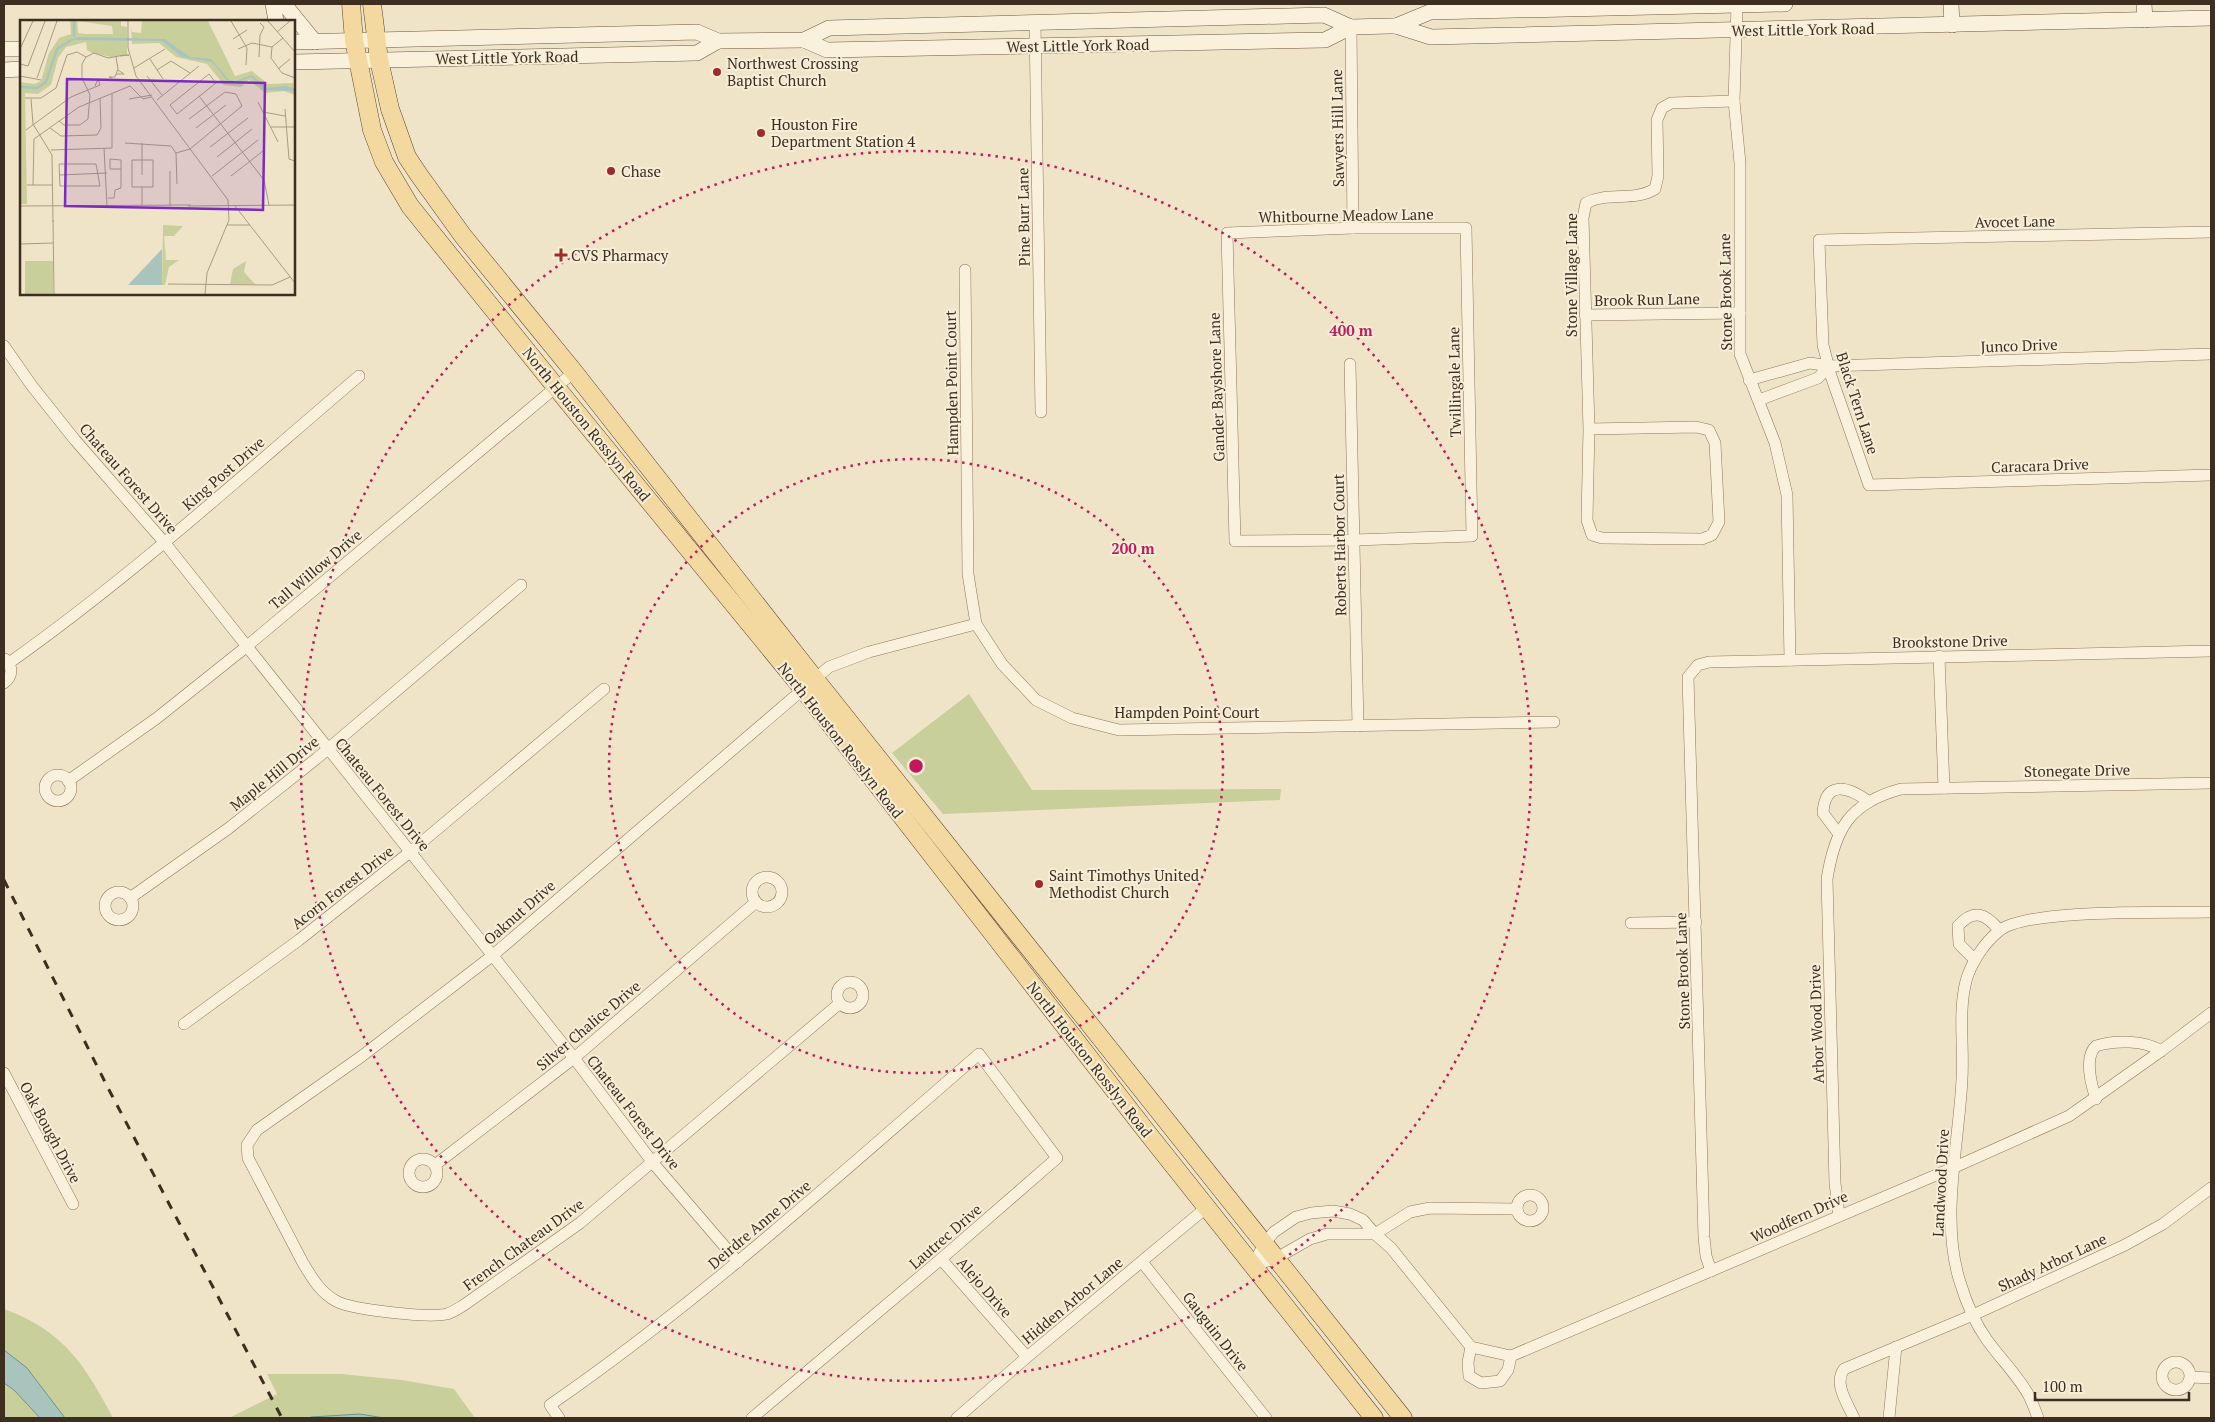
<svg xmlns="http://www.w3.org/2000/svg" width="2215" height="1422" font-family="'PT Serif',serif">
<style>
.green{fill:#c9cf9b}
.water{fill:#a9c4bc;stroke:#6f938a}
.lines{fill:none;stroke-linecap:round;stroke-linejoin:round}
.street-casing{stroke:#8d765c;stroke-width:12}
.secondary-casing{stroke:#6f573f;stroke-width:16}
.primary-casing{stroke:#5b4430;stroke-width:19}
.street{stroke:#faf1dc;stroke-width:11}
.secondary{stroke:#faf1dc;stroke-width:15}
.primary{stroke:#f3d9a0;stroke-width:18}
.rail{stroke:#3d2e20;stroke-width:3;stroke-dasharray:9 9;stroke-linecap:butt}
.ring{fill:none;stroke:#c2185b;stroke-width:2.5;stroke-dasharray:2.5 5}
.poi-dot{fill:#9e2a2b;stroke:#f7eed8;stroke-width:2}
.labels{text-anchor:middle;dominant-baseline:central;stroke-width:4;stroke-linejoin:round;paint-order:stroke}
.street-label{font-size:15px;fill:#3d2e20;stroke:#f7eed8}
.poi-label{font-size:15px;fill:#3d2e20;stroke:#f7eed8;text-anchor:start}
.inset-river{fill:none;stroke:#a9c4bc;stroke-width:2.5}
.inset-road{fill:none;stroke:#a89b85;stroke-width:1}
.view{fill:#7b2cbf;fill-opacity:0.15;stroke:#7b2cbf;stroke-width:2.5}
.inset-edge{fill:none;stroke:#3d2e20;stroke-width:2.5}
.centre{fill:#c2185b;stroke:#f7eed8;stroke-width:2.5}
.ring-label{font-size:15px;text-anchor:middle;font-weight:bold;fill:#c2185b;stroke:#f7eed8;stroke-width:4;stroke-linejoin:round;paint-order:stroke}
</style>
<rect width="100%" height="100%" fill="#f0e4c8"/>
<g class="green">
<path d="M969 694 1032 790 1281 789 1280 800 943 814 892 753Z"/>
<path d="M4 1309C64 1331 84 1364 113 1418H4Z"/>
<path d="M267 1374H341L402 1380 454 1389 475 1418H229L277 1394Z"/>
</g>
<g class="water">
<path d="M4 1350 27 1368 65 1418H40L14 1390 4 1383Z"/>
<path d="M360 1414 384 1418H308L311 1417Z"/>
</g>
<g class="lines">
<defs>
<g id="street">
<path d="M1737 5 1734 101 1740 163V354L1775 443 1787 495 1790 660"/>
<path d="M1035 23 1041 412"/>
<path d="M1351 27 1353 228"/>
<path d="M1353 228H1466L1472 536 1354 540 1235 541 1227 233Z"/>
<path d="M2211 232 1819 240 1823 345 1831 376 1869 485 2211 475"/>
<path d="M965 270 968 574 976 624 1002 664 1036 700 1072 718 1119 730 1554 722"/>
<path d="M1585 315 1740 313"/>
<path d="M4 346 32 386 75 440 164 542 574 1058 653 1163 738 1262"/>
<path d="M1350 364 1358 726"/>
<path d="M1749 380 1810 363 1829 366 2211 354"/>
<path d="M1759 400 1818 378 1829 366"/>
<path d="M1589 429 1696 427 1709 430 1715 443 1719 522 1712 535 1702 539 1602 538 1592 535 1587 520 1589 429 1583 218 1586 203C1610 191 1633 202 1655 189L1658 176 1657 120 1662 108 1671 103 1734 101"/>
<path d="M1939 656 1944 788"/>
<path d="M9 663C132 576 244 474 359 376"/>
<path d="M4 683C13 676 13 667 5 659"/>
<circle cx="58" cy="788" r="13"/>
<path d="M68 781 157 718 246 647 574 372"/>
<path d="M1838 833 1823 813C1825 779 1849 787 1869 802"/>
<circle cx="767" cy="892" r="15"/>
<circle cx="119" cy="906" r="14"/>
<path d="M130 898 229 828 316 759 521 585"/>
<path d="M1631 923 1696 922"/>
<path d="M1975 960 1959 944 1958 926C1974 908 1986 914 1999 930"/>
<circle cx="850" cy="995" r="13"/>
<path d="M840 1003 580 1223 464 1305C459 1308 453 1312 447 1314 429 1318 352 1310 336 1301 320 1292 312 1278 303 1263L248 1158 247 1145 257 1130 362 1056 492 956 829 667 869 652 976 624"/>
<path d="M184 1024 299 940 410 852 604 689"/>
<path d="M4 1073 73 1204"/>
<path d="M2096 1099C2091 1084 2084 1057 2096 1046 2115 1040 2145 1040 2161 1051"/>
<circle cx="423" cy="1173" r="14"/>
<path d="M435 1165 574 1058 756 902"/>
<circle cx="1530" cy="1208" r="13"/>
<path d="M1839 1215 1835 1183 1827 879C1835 829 1849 803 1901 789L2211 783"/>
<path d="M1375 1234 1410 1212 1430 1208 1517 1209"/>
<path d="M941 1259 1027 1357"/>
<path d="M1142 1262 1266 1418"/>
<path d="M1253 1265 1264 1244 1274 1232 1296 1217 1311 1213 1333 1211 1350 1214 1363 1220 1375 1234 1391 1248 1471 1347 1511 1356 1955 1167 2069 1116 2161 1051 2211 1013"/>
<path d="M1253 1265 1275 1259 1310 1239 1327 1234H1375"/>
<path d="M1711 1271 1706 1256 1704 1237 1688 677 1698 665 1709 662 2211 651"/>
<path d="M1471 1347 1468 1362 1469 1376 1481 1383 1500 1381 1508 1370 1511 1356"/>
<circle cx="2176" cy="1376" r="14"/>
<path d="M2191 1377 2211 1378"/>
<path d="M559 1418 550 1405C702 1300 839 1175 979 1054L1057 1158 941 1259 752 1418"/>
<path d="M957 1418 1027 1357 1207 1207"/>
<path d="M1854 1418C1848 1404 1833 1384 1844 1369L1973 1315 2125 1245 2163 1224 2211 1188"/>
<path d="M1889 1418 1896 1347"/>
<path d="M2038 1418C2035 1410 2032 1401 2028 1394 2017 1375 2000 1358 1987 1340 1975 1323 1966 1302 1960 1282 1940 1220 1959 1143 1962 1079 1964 1046 1958 1013 1966 981 1971 963 1984 943 1999 931 2026 908 2170 913 2211 912"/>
</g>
<g id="secondary">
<path d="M273 4 276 21"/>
<path d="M284 4 315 42"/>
<path d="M1951 4 1952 25"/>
<path d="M2144 4 2145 20"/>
<path d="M1396 26 1430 12 1785 4"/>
<path d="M804 40 827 50 1325 40 1351 27 1390 26H1396L1431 37 2211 18"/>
<path d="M294 42 697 32 718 41 804 40 829 28 1324 15 1351 27"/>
<path d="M4 49H21"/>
<path d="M294 62 697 53 718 41"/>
<path d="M4 70 21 69"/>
</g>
<g id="primary">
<path d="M351 4 354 40 372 130 384 162 410 206 555 386 803 689 1146 1131 1374 1418"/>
<path d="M372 4 379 60 390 109 407 157 419 175 463 236 574 372 815 679 1403 1418"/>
</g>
</defs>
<use href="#street" class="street-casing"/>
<use href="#secondary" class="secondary-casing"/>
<use href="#primary" class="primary-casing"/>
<use href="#street" class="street"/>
<use href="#secondary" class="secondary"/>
<use href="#primary" class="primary"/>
<path class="rail" d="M4 880 108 1088 282 1418"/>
</g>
<g class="ring">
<circle cx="916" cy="766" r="307"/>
<circle cx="916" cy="766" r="615"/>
</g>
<g class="poi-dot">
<circle cx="717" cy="72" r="5"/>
<circle cx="761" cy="133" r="5"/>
<circle cx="611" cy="171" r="5"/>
<path d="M558.5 247.5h5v5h5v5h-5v5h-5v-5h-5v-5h5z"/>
<circle cx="1039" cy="884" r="5"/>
</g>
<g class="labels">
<g class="street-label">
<text transform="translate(1803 29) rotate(-1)">West Little York Road</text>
<text transform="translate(1078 45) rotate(-1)">West Little York Road</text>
<text transform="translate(507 57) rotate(-1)">West Little York Road</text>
<text transform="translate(1337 128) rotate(-91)">Sawyers Hill Lane</text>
<text transform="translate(1346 215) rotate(-1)">Whitbourne Meadow Lane</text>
<text transform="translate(1023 217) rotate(-91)">Pine Burr Lane</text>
<text transform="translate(2015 221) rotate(-1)">Avocet Lane</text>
<text transform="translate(1571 275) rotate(-90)">Stone Village Lane</text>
<text transform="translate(1725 292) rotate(-91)">Stone Brook Lane</text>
<text transform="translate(1647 299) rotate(-1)">Brook Run Lane</text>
<text transform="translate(2019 345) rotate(-2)">Junco Drive</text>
<text transform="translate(1454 382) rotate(-91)">Twillingale Lane</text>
<text transform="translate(951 383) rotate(-91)">Hampden Point Court</text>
<text transform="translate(1216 387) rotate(-92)">Gander Bayshore Lane</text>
<text transform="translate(1858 403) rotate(72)">Black Tern Lane</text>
<text transform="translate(587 424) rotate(51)">North Houston Rosslyn Road</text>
<text transform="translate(2040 465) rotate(-2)">Caracara Drive</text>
<text transform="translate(223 473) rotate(-41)">King Post Drive</text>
<text transform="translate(129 478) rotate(49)">Chateau Forest Drive</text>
<text transform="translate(1339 545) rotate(-91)">Roberts Harbor Court</text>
<text transform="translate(315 569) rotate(-40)">Tall Willow Drive</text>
<text transform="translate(1950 641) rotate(-1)">Brookstone Drive</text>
<text x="1187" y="712">Hampden Point Court</text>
<text transform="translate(841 740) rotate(52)">North Houston Rosslyn Road</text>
<text transform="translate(2077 770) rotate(-1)">Stonegate Drive</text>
<text transform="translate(274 773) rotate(-39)">Maple Hill Drive</text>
<text transform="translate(383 794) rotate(51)">Chateau Forest Drive</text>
<text transform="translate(342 887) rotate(-38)">Acorn Forest Drive</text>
<text transform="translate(519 912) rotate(-41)">Oaknut Drive</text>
<text transform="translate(1682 971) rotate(-92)">Stone Brook Lane</text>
<text transform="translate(1816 1024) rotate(-92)">Arbor Wood Drive</text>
<text transform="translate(588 1025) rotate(-40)">Silver Chalice Drive</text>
<text transform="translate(1090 1059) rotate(52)">North Houston Rosslyn Road</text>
<text transform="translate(634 1112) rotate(52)">Chateau Forest Drive</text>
<text transform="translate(51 1132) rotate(62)">Oak Bough Drive</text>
<text transform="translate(1940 1183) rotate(-87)">Landwood Drive</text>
<text transform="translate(1799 1216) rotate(-24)">Woodfern Drive</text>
<text transform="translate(759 1224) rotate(-40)">Deirdre Anne Drive</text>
<text transform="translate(945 1236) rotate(-41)">Lautrec Drive</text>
<text transform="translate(523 1244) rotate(-36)">French Chateau Drive</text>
<text transform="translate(2052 1262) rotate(-25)">Shady Arbor Lane</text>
<text transform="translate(985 1287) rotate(49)">Alejo Drive</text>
<text transform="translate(1072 1300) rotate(-40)">Hidden Arbor Lane</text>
<text transform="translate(1216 1331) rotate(52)">Gauguin Drive</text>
</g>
<g class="poi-label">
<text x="727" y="63">Northwest Crossing<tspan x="727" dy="17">Baptist Church</tspan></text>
<text x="771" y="124">Houston Fire<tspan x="771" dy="17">Department Station 4</tspan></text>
<text x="621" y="171">Chase</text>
<text x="571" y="255">CVS Pharmacy</text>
<text x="1049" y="875">Saint Timothys United<tspan x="1049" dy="17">Methodist Church</tspan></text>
</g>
</g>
<g transform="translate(20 20)">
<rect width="275" height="275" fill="#f0e4c8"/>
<path d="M50 1H57L58 13 66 14H93L92 6 58 1H101V6L107 7V34L91 37 72 33 67 30 66 22 46 27 38 38 31 65 18 74 5 73 7 184H0V62L14 64 21 61 29 33 39 18 51 14ZM122 1H188L215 56 232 51 248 64 273 63 275 75 264 71 245 73 229 60 221 67 204 65 187 44 156 37 139 23 112 24 111 7 112 12 121 13ZM143 205 163 206 154 216H144L146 240H159L149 247 145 265H142ZM5 241H33V274H5ZM226 241 224 252 235 264H210L213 249Z" fill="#c9cf9b"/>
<path d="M58 17 145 19 170 37 191 39 208 59 215 61 232 55 246 68 265 66 273 68 275 71 246 70 231 57 217 63 208 62 192 42 162 37 142 21 49 20ZM142 229V265H108Z" fill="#a9c4bc"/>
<path class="inset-river" d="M54 1V17M0 67 17 68 26 62 37 29 53 19"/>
<path class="inset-road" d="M108 1V28L116 56 208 180 209 200 187 253 185 274M211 1 227 28 226 45M248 1 275 32M257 12 270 1M263 18 252 27 251 38 262 53 275 58M213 19 227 10M0 29 13 1M218 29 232 23 252 27M66 37 74 33 88 38 104 35H109L100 36M239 37 240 15 244 7 240 3M130 39 143 59M0 44 8 46 25 1M114 48 145 29M258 49 270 39M137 50 151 41 170 53M96 54H104L98 50M189 54 196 63 157 94 150 85ZM0 56 21 60M127 56 142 75M17 58 37 1M92 58 89 57H95L98 49 96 37M36 68 47 35 57 32 66 37M179 76 244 160 249 185M5 78H21L36 68M11 79 13 104 32 135 33 202M109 79 132 75M137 80 179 46M238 82 258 122M265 89 269 139 275 141M243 92 265 96M39 101 44 105H60L68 99 70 75 62 58V44L66 37M251 107H275M30 108 41 116 77 115 81 108 80 78M176 108 206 85M6 110 51 77 80 65 78 59 75 66M105 123 151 126 156 133 157 164M122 123V155M190 127 228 98M84 128 87 186M31 130 92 128V74M156 133 170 129 222 86 216 74 205 72 169 99M197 137 232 109M112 140H133V167H112ZM39 144H76L80 166H40ZM40 155 87 153M192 156 238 120M211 156 243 131M7 165H33M13 165 14 119 59 87 110 66 123 79 131 77M88 178H94L95 170 101 168V140L90 139V149H101M122 185V167M0 186 171 185M150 186V151M168 186 275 185M215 186 275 263M33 200 34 274M207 205H230M0 224 33 223M148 264 252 265 270 257"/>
<path class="view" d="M47 59 245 63 243 190 45 186Z"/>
<rect width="275" height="275" class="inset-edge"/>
</g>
<circle cx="916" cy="766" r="8" class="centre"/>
<g class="ring-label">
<text x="1351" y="336">400 m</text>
<text x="1133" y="554">200 m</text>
</g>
<rect width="2215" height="1422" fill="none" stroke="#3d2e20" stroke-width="10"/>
<path d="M2035 1392v8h154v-8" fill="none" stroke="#3d2e20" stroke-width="2.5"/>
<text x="2042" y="1392" font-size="15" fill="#3d2e20" stroke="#f7eed8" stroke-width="4" paint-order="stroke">100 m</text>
</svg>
